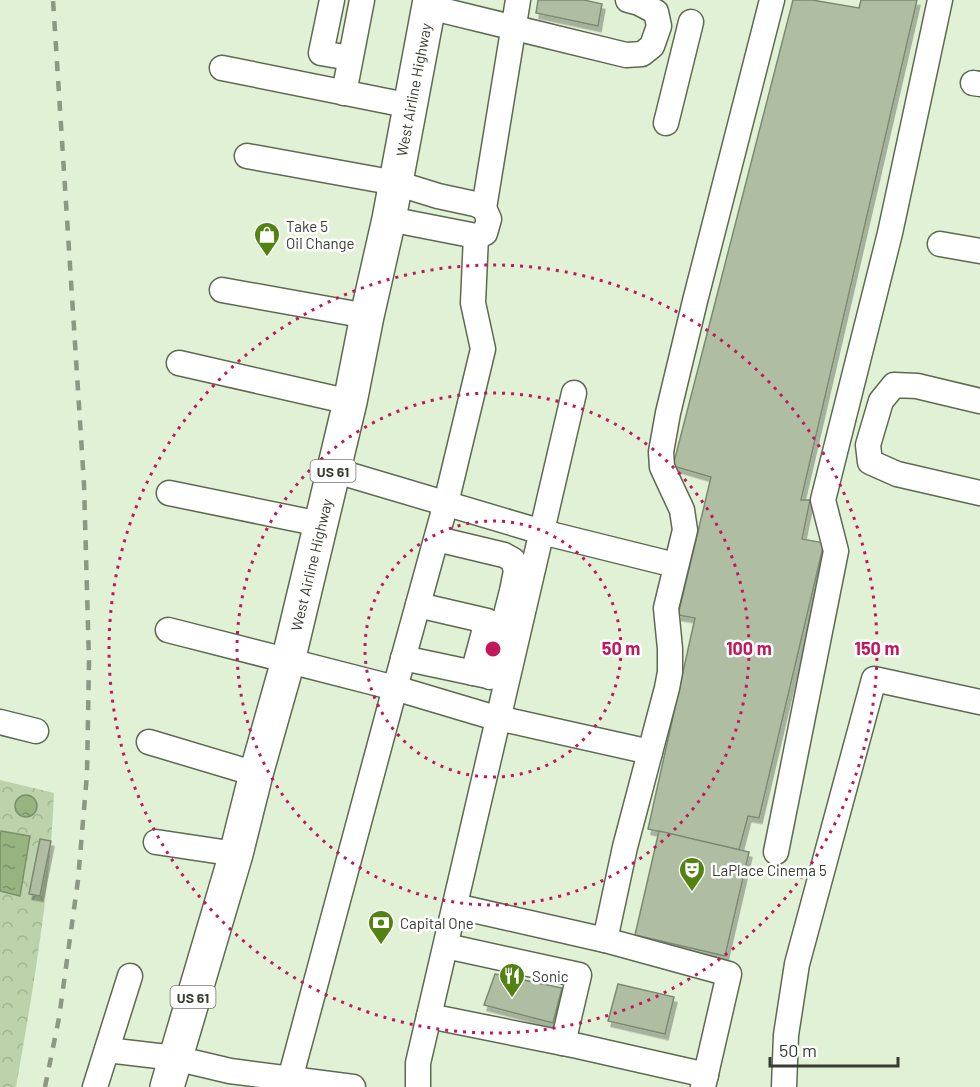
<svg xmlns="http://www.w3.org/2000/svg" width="980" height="1087" font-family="Barlow,sans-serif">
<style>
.park{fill:url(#park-crowns)}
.water{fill:url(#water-ripples);stroke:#7a9068;stroke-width:1.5}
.building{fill:#afbea3;stroke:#7c8a71;stroke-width:1.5;filter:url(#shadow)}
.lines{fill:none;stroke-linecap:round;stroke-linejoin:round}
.minor-casing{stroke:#5d6a52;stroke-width:27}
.highway-casing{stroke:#5d6a52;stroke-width:36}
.minor{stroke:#fff;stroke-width:24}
.highway{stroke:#fff;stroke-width:33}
.rail{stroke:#8c9784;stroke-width:4.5;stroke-dasharray:10 10;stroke-linecap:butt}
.ring{fill:none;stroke:#c2185b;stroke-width:3;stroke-dasharray:3 6}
.labels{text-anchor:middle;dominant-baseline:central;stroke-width:5;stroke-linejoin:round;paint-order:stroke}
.shield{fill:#fff;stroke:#737770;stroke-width:1.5}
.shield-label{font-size:14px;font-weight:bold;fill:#373d32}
.street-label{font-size:15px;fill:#373d32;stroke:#fff}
.poi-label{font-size:15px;fill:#373d32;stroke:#fff;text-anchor:start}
.centre{fill:#c2185b;stroke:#fff;stroke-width:3}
.ring-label{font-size:18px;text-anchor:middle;font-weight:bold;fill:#c2185b;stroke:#fff;stroke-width:5;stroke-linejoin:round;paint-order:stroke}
</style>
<defs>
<pattern id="park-crowns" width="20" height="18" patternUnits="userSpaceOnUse" patternTransform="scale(1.5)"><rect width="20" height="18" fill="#bcd2aa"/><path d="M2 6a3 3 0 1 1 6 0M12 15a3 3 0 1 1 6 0" fill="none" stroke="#a2b593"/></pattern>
<pattern id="water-ripples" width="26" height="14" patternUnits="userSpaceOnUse" patternTransform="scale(1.5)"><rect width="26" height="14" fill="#97b37f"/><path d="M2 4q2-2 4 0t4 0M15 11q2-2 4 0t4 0" fill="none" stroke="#7c9369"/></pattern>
<filter id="shadow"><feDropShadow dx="3" dy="5.5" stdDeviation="0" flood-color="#0004"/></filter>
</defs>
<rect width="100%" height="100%" fill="#e1f1d5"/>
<path class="park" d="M0 780 54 793C50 892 33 990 16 1087H0Z"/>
<g class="water">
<circle cx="26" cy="806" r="11"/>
<path d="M1 831 30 836 20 896 0 891V837Z"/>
</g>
<g class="building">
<path d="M538 0H584L602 4 598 26 536 13Z"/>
<path d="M793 0H812L859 8 861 0H917L801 500H810L802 539 824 543 759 818 748 816 739 850 648 829 695 618 678 615 711 477 673 466Z"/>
<path d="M659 831 749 852 725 956 635 935Z"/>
<path d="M40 839 51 841 40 896 29 894Z"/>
<path d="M495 974 562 988 553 1023 484 1005Z"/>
<path d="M618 984 674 997 665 1034 608 1021Z"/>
</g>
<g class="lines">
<defs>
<g id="minor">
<path d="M332 0 321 53 350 58"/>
<path d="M429 7 626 55 642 54 652 46 659 26 656 12 639 3 628 0"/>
<path d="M222 68 411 106"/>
<path d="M973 83 980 84"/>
<path d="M344 93 362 0"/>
<path d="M666 123 691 22"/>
<path d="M247 156 396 183 438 196 475 204 484 208 489 219 485 233 476 236 389 219"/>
<path d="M484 208 518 0"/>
<path d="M940 244 980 251"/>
<path d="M222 290 367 316"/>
<path d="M179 363 350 402"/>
<path d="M980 401 917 386 894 385 881 401 868 445 870 462 897 474 980 493"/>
<path d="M333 470 542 532 675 565"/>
<path d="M169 493 320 524"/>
<path d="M437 539 504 555 513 560 516 571 512 591 490 677"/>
<path d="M418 605 487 621 473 673"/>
<path d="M168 630 395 688 489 716 650 752"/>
<path d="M403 658 488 676"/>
<path d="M0 722 36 731"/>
<path d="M149 742 256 774"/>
<path d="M156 842 236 854"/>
<path d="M776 852 836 551 823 500 890 233 940 0"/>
<path d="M455 906 605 940"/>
<path d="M446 946 579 975 563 1043"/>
<path d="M429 1016 578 1046 706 1075"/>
<path d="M107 1050 175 1058 230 1071 353 1087"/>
<path d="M290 1079 395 688 446 503 483 349 473 303 476 236"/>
<path d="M95 1087 130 976"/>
<path d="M418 1087V1063L574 393"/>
<path d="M703 1087 729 974 605 940 625 847 667 688 670 672V649L666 608 685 530 682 510 662 467 661 452 668 413 695 301 772 0"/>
<path d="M784 1087 786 1035 797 964 874 679 980 702"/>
</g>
<g id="highway">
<path id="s1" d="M167 1087 236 854 256 774 288 661 350 402 367 316 389 219 430 0"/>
</g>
</defs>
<use href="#minor" class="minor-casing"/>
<use href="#highway" class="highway-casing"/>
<use href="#minor" class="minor"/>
<use href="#highway" class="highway"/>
<path class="rail" d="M45 1087 59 1018 78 880 87 774 89 662 84 484 53 0"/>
</g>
<g class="ring">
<circle cx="493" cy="649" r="128"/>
<circle cx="493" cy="649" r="256"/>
<circle cx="493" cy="649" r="384"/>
</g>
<defs>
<symbol id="shop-pin" viewBox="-11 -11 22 30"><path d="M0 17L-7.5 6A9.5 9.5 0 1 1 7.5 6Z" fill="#528212" stroke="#fff"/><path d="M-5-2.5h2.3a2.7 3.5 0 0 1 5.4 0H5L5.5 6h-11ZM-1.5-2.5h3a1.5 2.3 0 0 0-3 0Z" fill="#fff"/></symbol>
<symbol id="theatre-pin" viewBox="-11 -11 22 30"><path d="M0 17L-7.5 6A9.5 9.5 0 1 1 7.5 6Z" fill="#528212" stroke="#fff"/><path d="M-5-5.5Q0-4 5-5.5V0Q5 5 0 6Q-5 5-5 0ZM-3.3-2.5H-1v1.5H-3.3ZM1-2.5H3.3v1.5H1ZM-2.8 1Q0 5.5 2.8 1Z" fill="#fff"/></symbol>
<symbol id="bank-pin" viewBox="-11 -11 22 30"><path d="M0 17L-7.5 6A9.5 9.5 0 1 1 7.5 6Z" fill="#528212" stroke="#fff"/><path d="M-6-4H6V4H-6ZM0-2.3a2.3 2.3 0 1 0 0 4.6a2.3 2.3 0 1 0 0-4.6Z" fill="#fff"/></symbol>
<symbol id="restaurant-pin" viewBox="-11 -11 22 30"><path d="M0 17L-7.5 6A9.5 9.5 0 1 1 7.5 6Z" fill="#528212" stroke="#fff"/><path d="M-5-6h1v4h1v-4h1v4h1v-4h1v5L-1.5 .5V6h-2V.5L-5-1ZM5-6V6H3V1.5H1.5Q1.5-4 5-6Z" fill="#fff"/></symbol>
</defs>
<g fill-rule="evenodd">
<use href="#shop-pin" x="252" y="220" width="30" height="40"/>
<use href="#theatre-pin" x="677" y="855" width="30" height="40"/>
<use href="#bank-pin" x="366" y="908" width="30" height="40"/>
<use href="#restaurant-pin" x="497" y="961" width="30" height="40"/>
</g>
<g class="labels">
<g class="shield">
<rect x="310.5" y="460" width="45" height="22" rx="4.5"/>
<rect x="170.5" y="986" width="45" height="22" rx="4.5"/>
</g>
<g class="shield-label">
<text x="333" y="471">US 61</text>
<text x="193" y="997">US 61</text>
</g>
<g class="street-label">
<text stroke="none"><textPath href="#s1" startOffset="1028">West Airline Highway</textPath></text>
<text stroke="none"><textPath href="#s1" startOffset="542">West Airline Highway</textPath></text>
</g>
<g class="poi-label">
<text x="286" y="226">Take 5<tspan x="286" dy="17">Oil Change</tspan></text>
<text x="712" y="870">LaPlace Cinema 5</text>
<text x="400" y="923">Capital One</text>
<text x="532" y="976">Sonic</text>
</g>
</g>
<circle cx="493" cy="649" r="9" class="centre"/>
<g class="ring-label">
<text x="621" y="655">50 m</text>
<text x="749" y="655">100 m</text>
<text x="877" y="655">150 m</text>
</g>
<path d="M770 1057v9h128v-9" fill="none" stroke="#373d32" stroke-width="3"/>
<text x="779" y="1057" font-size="18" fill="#373d32" stroke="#ffffff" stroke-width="4.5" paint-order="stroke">50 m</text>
</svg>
